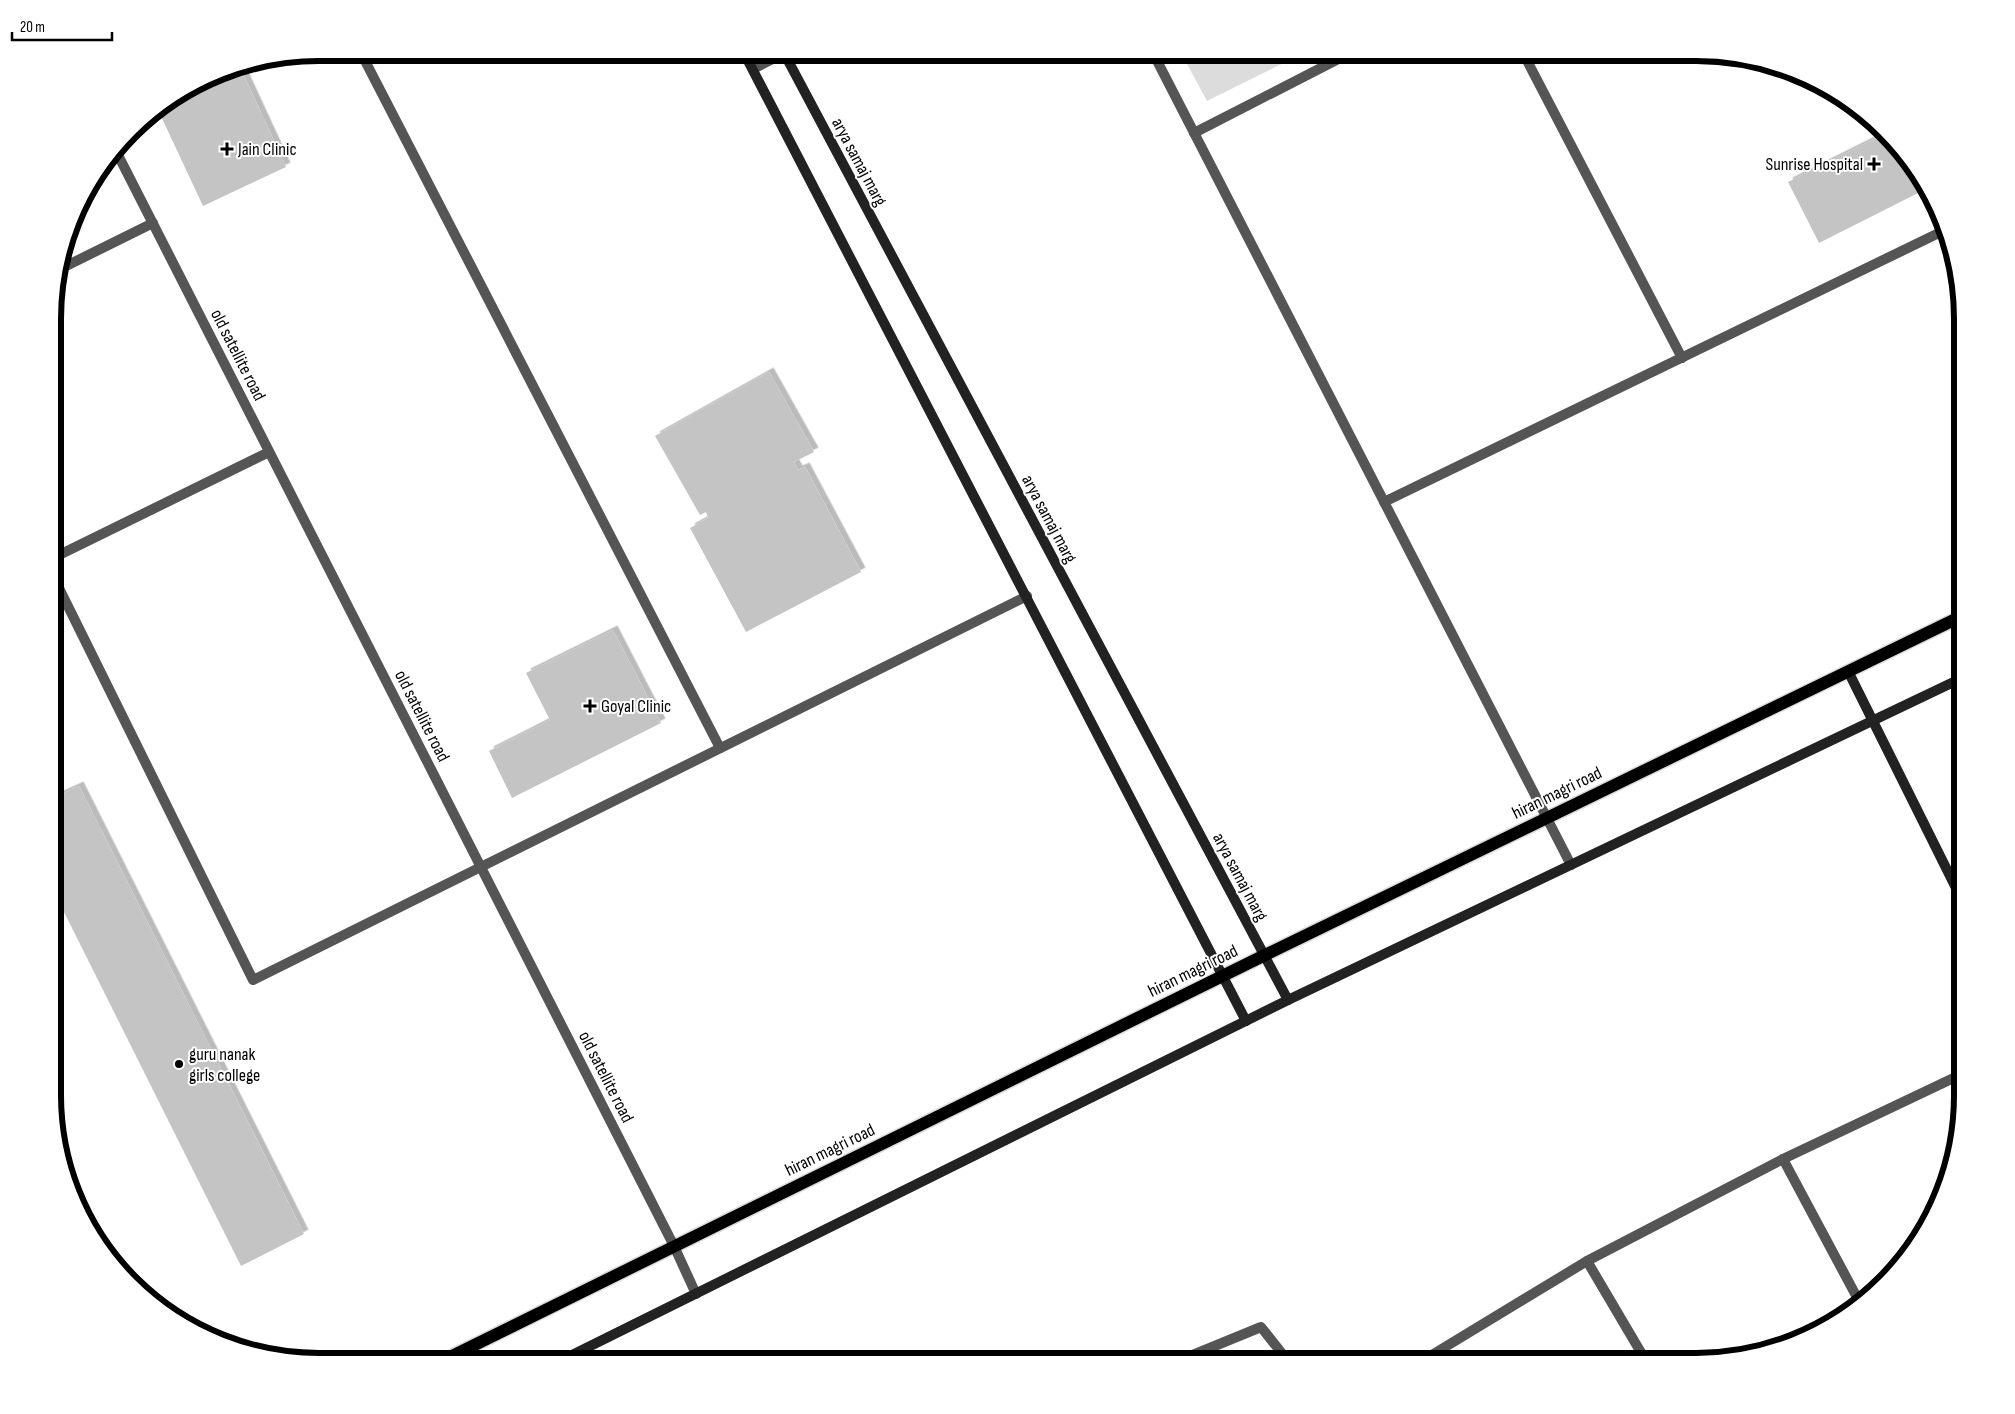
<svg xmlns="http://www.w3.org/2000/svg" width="2015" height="1414" font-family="'Sofia Sans Condensed',sans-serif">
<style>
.green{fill:#dcdcdc}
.building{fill:#c4c4c4;filter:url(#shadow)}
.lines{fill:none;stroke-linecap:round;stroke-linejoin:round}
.primary-casing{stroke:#dbdbdb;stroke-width:15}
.street{stroke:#555;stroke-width:10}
.secondary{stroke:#222;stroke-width:10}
.primary{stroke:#000;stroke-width:12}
.poi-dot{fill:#000;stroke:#fff;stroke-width:2}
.labels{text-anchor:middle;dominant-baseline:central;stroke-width:4;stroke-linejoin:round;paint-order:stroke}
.poi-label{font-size:18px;fill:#000;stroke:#fff;text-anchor:start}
.street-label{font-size:18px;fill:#000;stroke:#fff}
.rim{fill:none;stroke:#000;stroke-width:6}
</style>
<defs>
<filter id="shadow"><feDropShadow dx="4.5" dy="-4.5" stdDeviation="0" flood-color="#0004"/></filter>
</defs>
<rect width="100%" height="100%" fill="#fff"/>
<path class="green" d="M1181 53H1304L1207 101Z"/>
<g class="building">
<path d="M243 74 286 167 203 206 159 112Z"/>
<path d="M1882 135 1928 188 1819 243 1788 182Z"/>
<path d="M769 372 814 452 794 462 798 470 805 467 861 572 746 632 690 528 708 518 706 512 700 515 655 436Z"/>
<path d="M613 630 661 723 512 798 489 751 550 720 526 673Z"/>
<path d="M79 786 304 1234 241 1266 55 894V797Z"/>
</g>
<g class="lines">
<defs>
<path id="primary" d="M442 1361 1263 956 1962 616"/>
</defs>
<use href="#primary" class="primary-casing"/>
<g class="street">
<path d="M361 53 720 748"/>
<path d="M1153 53 1571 865"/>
<path d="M1523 53 1682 358"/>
<path d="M753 69 784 53"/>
<path d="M1194 133 1350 53"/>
<path d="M117 153 674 1246 696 1294"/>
<path d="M60 269 153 223"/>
<path d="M1384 502 1945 230"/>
<path d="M55 557 269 452"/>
<path d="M55 580 253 980 1027 596"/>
<path d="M1783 1159 1860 1303"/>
<path d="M1587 1261 1646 1361"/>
<path d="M1178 1361 1261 1327 1288 1361"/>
<path d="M1422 1361 1587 1261 1783 1159 1962 1074"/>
</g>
<g class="secondary">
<path d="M744 53 1246 1021"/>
<path d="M784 53 1288 1000"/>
<path d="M1848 671 1962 900"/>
<path d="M560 1361 1288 1000 1962 678"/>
</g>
<use href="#primary" class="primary"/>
</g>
<g class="poi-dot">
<path d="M224.5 141.5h5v5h5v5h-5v5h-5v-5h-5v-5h5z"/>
<path d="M1871.5 156.5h5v5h5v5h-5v5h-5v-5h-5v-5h5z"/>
<path d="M587.5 698.5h5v5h5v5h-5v5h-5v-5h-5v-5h5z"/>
<circle cx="179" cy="1064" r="5"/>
</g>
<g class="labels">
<g class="poi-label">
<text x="238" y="149">Jain Clinic</text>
<text x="1863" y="164" text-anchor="end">Sunrise Hospital</text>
<text x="601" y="706">Goyal Clinic</text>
<text x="189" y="1054">guru nanak<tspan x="189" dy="21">girls college</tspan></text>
</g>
<g class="street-label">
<text transform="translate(859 162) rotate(62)">arya samaj marg</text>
<text transform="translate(238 355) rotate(63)">old satellite road</text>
<text transform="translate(1049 519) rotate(62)">arya samaj marg</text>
<text transform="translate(422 716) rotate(63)">old satellite road</text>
<text transform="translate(1557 793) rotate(-26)">hiran magri road</text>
<text transform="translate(1240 877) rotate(62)">arya samaj marg</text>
<text transform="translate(1193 971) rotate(-26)">hiran magri road</text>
<text transform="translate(606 1077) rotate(63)">old satellite road</text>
<text transform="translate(830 1150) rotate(-26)">hiran magri road</text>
</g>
</g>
<path d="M0 0H2015V1414H0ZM319 61H1696A258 258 0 0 1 1954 319V1095A258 258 0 0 1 1696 1353H319A258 258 0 0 1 61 1095V319A258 258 0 0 1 319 61Z" fill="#fff" fill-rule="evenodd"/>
<path class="rim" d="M319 61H1696A258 258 0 0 1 1954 319V1095A258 258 0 0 1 1696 1353H319A258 258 0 0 1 61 1095V319A258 258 0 0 1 319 61Z"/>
<path d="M12 32v8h100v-8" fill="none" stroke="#000000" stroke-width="2.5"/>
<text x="20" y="32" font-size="15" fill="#000000" stroke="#ffffff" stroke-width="4" paint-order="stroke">20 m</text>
</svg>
